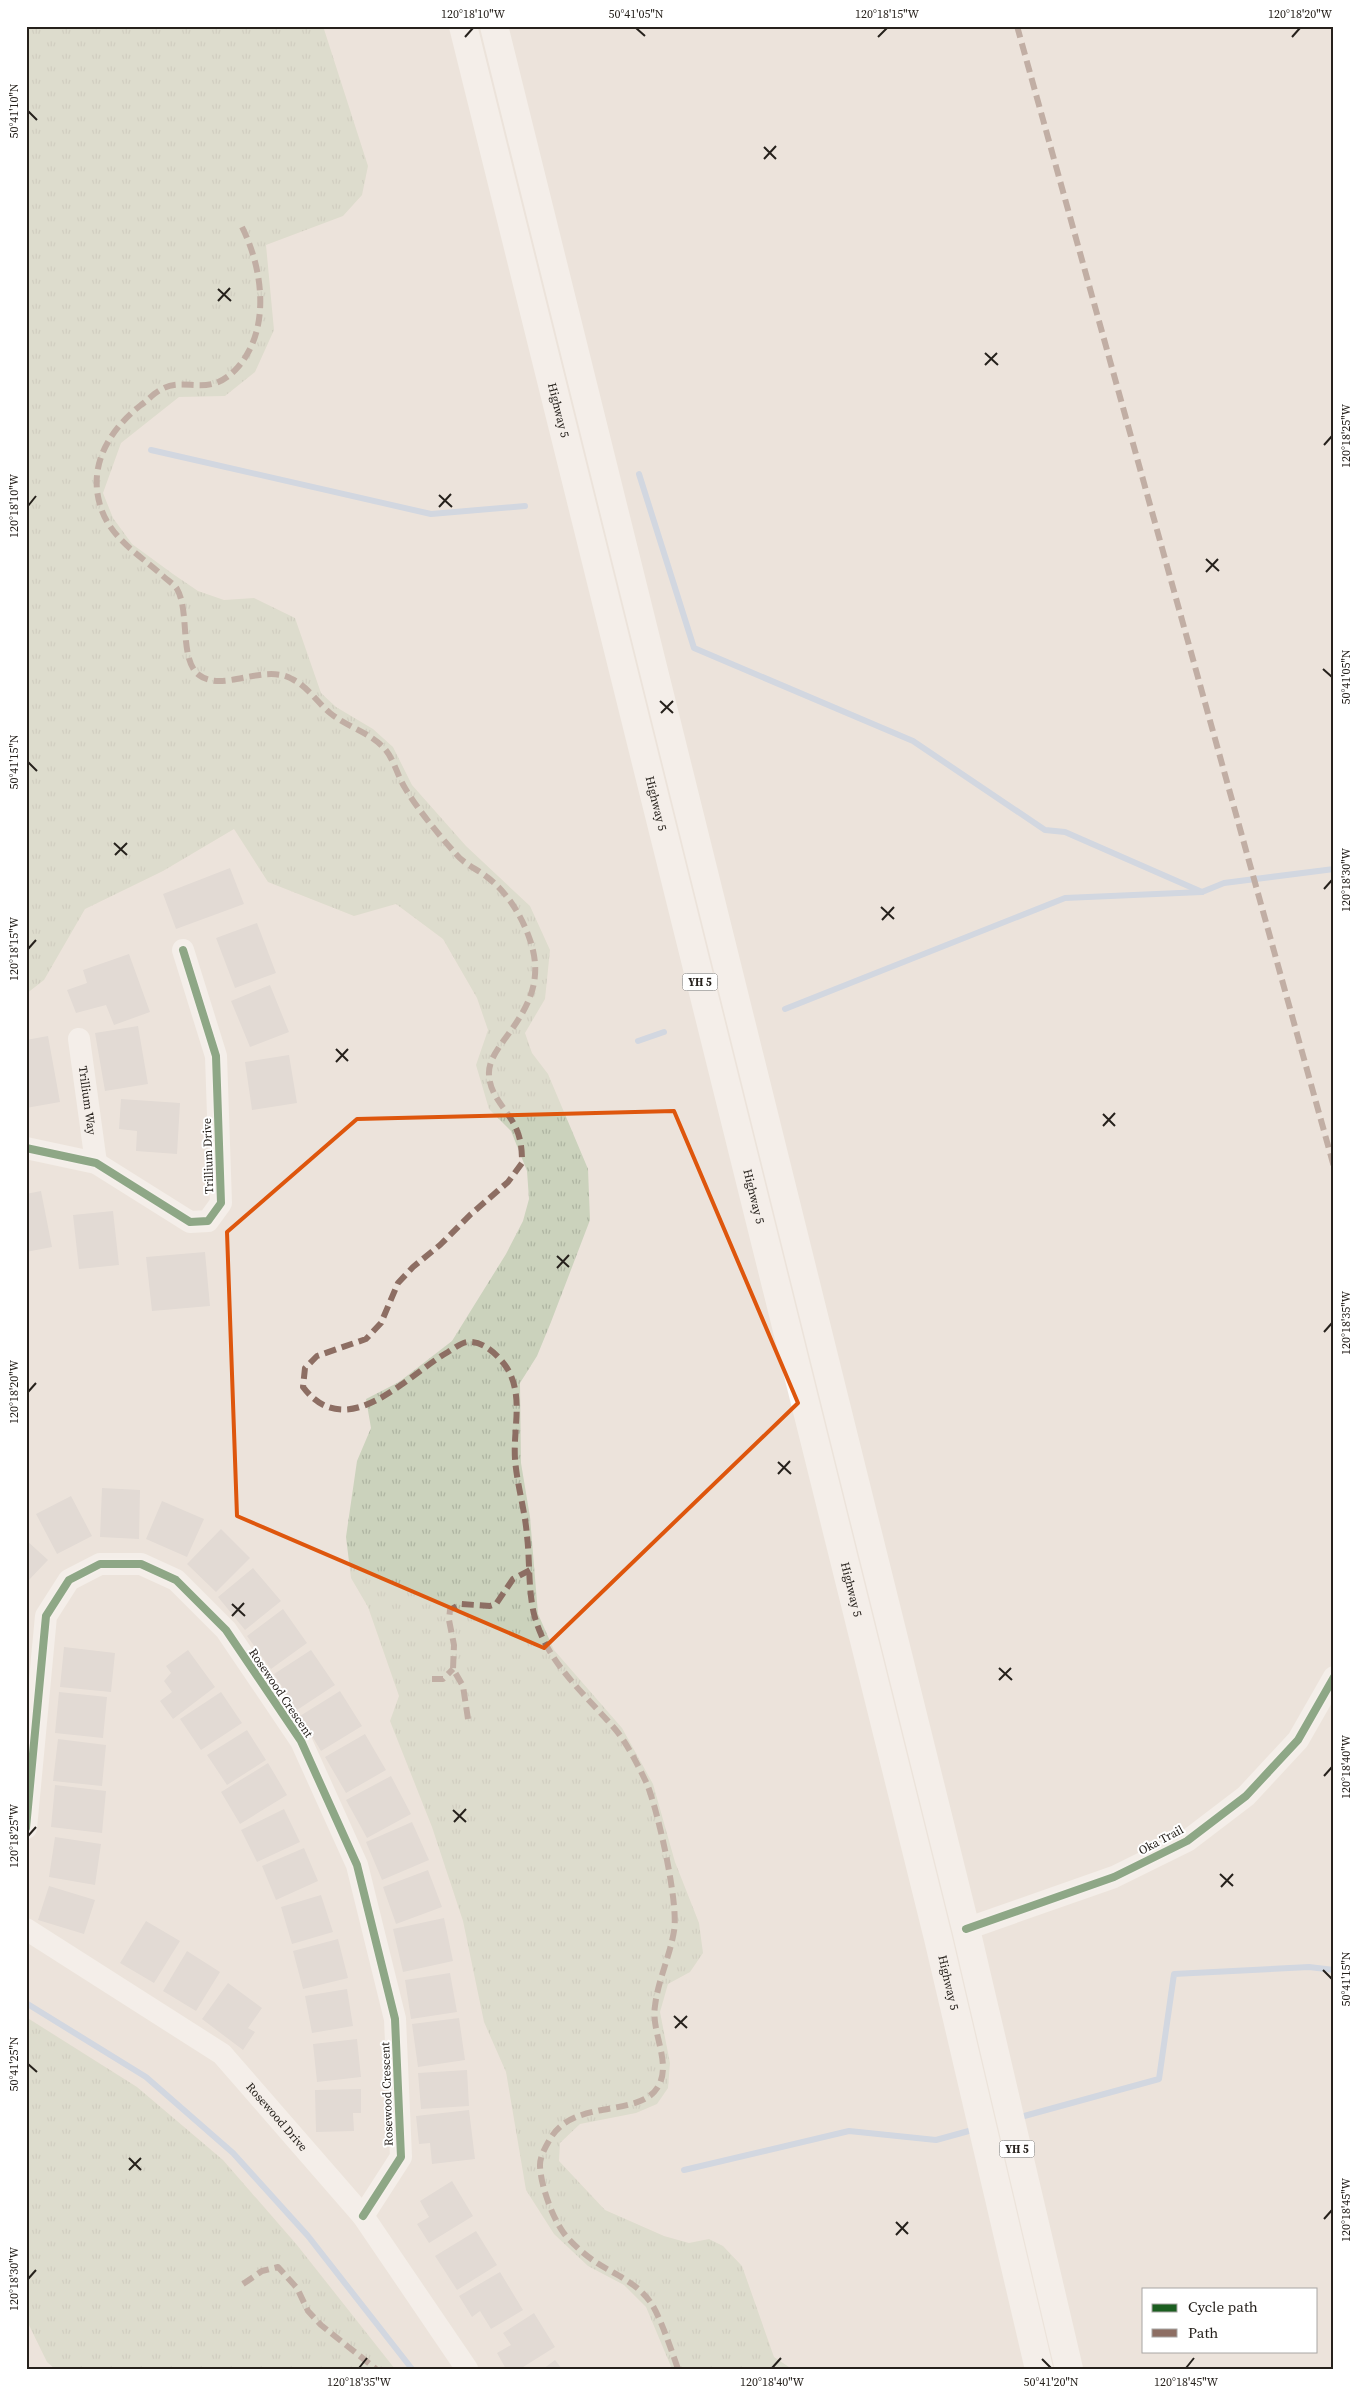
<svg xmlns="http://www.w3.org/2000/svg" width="1360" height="2395" font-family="'Source Serif 4',serif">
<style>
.grass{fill:url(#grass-tufts)}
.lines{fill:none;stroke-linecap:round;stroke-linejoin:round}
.stream{stroke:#b2c7e7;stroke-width:6}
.building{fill:#d4cecd}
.street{stroke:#fcfbfa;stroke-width:22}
.highway{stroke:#fcfbfa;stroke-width:28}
.quiet{stroke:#8d6e63;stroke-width:6;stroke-dasharray:12 6;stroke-linecap:butt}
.cycleway-casing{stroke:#fff;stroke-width:11}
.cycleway{stroke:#1b5e20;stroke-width:8}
.marked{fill:none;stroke:#de560d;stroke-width:4;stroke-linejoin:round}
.ticks{fill:none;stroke:#26211c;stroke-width:2}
.labels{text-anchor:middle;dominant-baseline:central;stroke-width:4;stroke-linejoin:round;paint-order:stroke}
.shield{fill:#fff;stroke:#676460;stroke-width:1}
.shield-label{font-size:11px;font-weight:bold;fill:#26211c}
.street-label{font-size:12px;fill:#26211c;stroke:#fff}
.neatline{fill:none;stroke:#26211c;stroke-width:2}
.ticks-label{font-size:12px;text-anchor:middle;fill:#26211c}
</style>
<defs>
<pattern id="grass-tufts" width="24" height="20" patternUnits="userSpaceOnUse" patternTransform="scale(1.25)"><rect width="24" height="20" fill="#cbd2bc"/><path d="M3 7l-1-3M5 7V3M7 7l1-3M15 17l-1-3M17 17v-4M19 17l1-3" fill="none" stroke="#aeb4a1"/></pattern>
</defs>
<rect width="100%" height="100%" fill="#ece3db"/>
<g class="grass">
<path d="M26 26H323L368 166 362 195 343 216 266 245 274 330 255 372 225 396 179 397 121 443 103 493 113 518 132 544 173 574 198 591 224 600 254 598 295 618 321 693 336 707 373 729 393 747 412 785 466 846 530 906 550 950 545 999 525 1033 532 1053 548 1074 588 1169 590 1220 551 1322 537 1356 520 1383 521 1463 530 1517 538 1614 554 1650 622 1728 653 1784 675 1862 699 1923 703 1953 690 1972 668 1984 660 2012 670 2063 668 2088 657 2104 636 2113 580 2124 560 2143 559 2161 605 2210 664 2236 689 2243 709 2239 723 2246 742 2266 774 2357 792 2369H672L646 2307 624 2285 588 2266 554 2234 526 2190 506 2072 484 2022 463 1921 432 1827 390 1721 399 1696 368 1607 351 1578 346 1537 357 1461 371 1428 366 1399 399 1382 452 1341 506 1254 523 1221 529 1199 527 1171 511 1131 489 1109 476 1065 488 1030 477 998 443 939 396 904 354 916 268 882 234 829 163 871 85 909 44 980 26 994Z"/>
<path d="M26 2017 137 2087 223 2160 297 2245 395 2369H55L47 2362 26 2319Z"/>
</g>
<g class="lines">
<g class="stream">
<path d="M151 450 431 514 525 506"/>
<path d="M639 474 694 648 913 741 1045 830 1065 832 1202 892"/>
<path d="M785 1009 1065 898 1202 892 1224 883 1334 869"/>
<path d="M638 1041 664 1032"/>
<path d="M26 2003 146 2077 233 2153 308 2236 412 2369"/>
<path d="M1017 2118 1159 2079 1174 1974 1309 1967 1334 1970"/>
<path d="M684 2170 849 2131 936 2140 976 2129"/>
</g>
</g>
<g class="building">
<path d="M230 868 244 904 176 929 163 894Z"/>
<path d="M257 923 276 973 235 988 216 938Z"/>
<path d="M129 954 150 1012 114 1025 106 1005 76 1013 67 990 87 983 83 970Z"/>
<path d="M270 985 289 1032 250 1047 231 1001Z"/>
<path d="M138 1026 148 1084 105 1091 95 1033Z"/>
<path d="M48 1036 60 1102 26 1108V1040Z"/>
<path d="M289 1055 297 1103 252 1110 245 1062Z"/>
<path d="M121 1099 180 1103 177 1154 136 1151 137 1131 119 1129Z"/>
<path d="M41 1191 52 1247 26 1252V1194Z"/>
<path d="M113 1211 119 1265 79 1269 73 1215Z"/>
<path d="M205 1252 210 1306 152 1311 146 1257Z"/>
<path d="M102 1488 140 1490 139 1539 100 1537Z"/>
<path d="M71 1496 92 1536 57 1554 36 1514Z"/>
<path d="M162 1501 204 1519 187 1557 146 1539Z"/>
<path d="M221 1529 250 1558 216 1592 187 1564Z"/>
<path d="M26 1540 48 1560 26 1583Z"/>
<path d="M253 1568 281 1601 245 1630 218 1597Z"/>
<path d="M283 1609 307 1643 271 1669 247 1636Z"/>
<path d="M64 1647 115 1653 111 1692 60 1687Z"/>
<path d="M188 1650 215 1687 173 1719 160 1701 172 1692 164 1681 171 1673 166 1666Z"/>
<path d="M311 1650 335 1685 297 1710 274 1674Z"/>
<path d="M340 1691 362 1726 321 1751 300 1716Z"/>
<path d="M59 1692 107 1697 103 1738 55 1733Z"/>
<path d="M221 1692 242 1723 201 1750 180 1719Z"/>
<path d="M247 1730 266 1760 227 1785 207 1755Z"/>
<path d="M365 1734 386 1770 346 1793 325 1757Z"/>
<path d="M58 1739 106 1745 102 1786 53 1781Z"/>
<path d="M268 1763 287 1795 240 1824 221 1792Z"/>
<path d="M391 1776 411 1814 367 1838 346 1800Z"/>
<path d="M55 1785 106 1791 102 1833 51 1827Z"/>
<path d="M284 1809 300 1842 257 1862 241 1830Z"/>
<path d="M412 1822 429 1860 382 1880 366 1842Z"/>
<path d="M55 1837 101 1844 95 1885 49 1877Z"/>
<path d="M304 1848 318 1881 276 1900 262 1866Z"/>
<path d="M428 1870 442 1907 396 1924 383 1887Z"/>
<path d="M49 1886 95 1900 84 1934 38 1920Z"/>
<path d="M321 1895 333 1932 292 1944 281 1907Z"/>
<path d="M444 1918 453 1961 403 1972 393 1929Z"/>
<path d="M146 1921 180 1941 154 1983 120 1963Z"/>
<path d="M338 1939 348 1978 303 1989 293 1951Z"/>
<path d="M187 1951 220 1972 196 2011 163 1991Z"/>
<path d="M450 1973 457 2012 411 2019 405 1980Z"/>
<path d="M228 1983 262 2008 248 2028 255 2032 243 2050 202 2019Z"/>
<path d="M347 1989 353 2026 312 2033 305 1996Z"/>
<path d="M459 2018 465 2060 418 2067 412 2024Z"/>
<path d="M357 2039 361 2077 317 2082 313 2044Z"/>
<path d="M467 2070 469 2106 421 2109 418 2073Z"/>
<path d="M361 2089V2113H353L354 2131 316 2132 315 2090Z"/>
<path d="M469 2110 475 2159 432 2164 430 2143 419 2144 416 2116Z"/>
<path d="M452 2181 473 2216 429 2243 417 2224 429 2217 420 2201Z"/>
<path d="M476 2231 497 2265 457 2290 435 2256Z"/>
<path d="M500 2272 523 2310 491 2329 480 2311 472 2317 459 2296Z"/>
<path d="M534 2313 555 2347 520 2369H506L497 2353 511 2345 503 2333Z"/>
<path d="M555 2360 562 2369H543Z"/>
</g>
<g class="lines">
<g class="street">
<path id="s1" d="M79 1039 96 1163"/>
<path d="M26 1148 96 1163 190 1222 208 1221 221 1203 216 1056 183 950"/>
<path d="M26 1828 46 1616 69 1580 100 1564H141L176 1580 226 1630 301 1741 357 1865 395 2019 401 2157 363 2216"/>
<path id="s2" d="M26 1929 222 2054 363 2216 467 2369"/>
<path d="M966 1929 1114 1877 1187 1841 1246 1796 1298 1740 1334 1677"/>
</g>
<g class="highway">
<path id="s3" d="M463 26 938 1938 1039 2369"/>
<path d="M494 26 966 1929 1069 2369"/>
</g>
<g class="quiet">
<path d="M1017 26 1334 1167"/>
<path d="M242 227C263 269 271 329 238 367 232 374 222 382 212 384 195 388 178 380 162 389 154 393 148 400 141 405 108 431 86 468 102 511 113 540 141 556 163 576 167 580 174 584 177 589 190 611 179 660 199 675 222 693 264 663 292 679 307 686 318 703 330 713 347 727 369 732 384 748 394 759 397 775 405 788 418 810 439 835 456 854 464 864 477 869 487 877 507 892 522 916 530 940 544 981 528 1008 504 1040 497 1050 488 1062 489 1075 490 1096 506 1108 515 1126 521 1138 522 1149 522 1163L508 1182 471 1214 440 1245 413 1267 398 1283 381 1323 366 1339 317 1356 305 1368 303 1387C347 1445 406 1376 448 1352 453 1349 461 1343 467 1342 483 1340 499 1356 507 1368 524 1396 513 1428 515 1459 517 1485 525 1510 527 1536 530 1561 528 1589 534 1614 546 1662 584 1693 615 1729 627 1743 639 1767 647 1784 658 1811 679 1904 674 1931 670 1956 658 1980 655 2006 651 2031 670 2060 660 2083 644 2120 575 2096 550 2139 546 2146 540 2156 540 2165 540 2183 552 2217 563 2232 570 2242 584 2254 594 2261 613 2274 637 2282 651 2303 660 2316 672 2352 678 2369"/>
<path d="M432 1679H443L453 1669"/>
<path d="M468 1719 463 1686 453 1669 454 1645 449 1620 450 1610 461 1604 490 1606 496 1604 513 1579 530 1570"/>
<path d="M243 2284 262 2271 278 2267 297 2288 308 2311 321 2325 376 2369"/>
</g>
<defs>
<g id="cycleway">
<path d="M26 1148 96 1163 190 1222 208 1221 221 1203 216 1056 183 950"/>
<path d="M26 1828 46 1616 69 1580 100 1564H141L176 1580 226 1630 301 1741 357 1865 395 2019 401 2157 363 2216"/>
<path d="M966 1929 1114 1877 1187 1841 1246 1796 1298 1740 1334 1677"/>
</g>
</defs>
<use href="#cycleway" class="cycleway-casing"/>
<use href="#cycleway" class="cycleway"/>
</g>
<path d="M0 0H1360V2395H0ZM674 1111 798 1403 544 1648 237 1516 227 1232 357 1119Z" fill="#ece3db" fill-opacity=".55" fill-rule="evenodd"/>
<path class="marked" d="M674 1111 798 1403 544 1648 237 1516 227 1232 357 1119Z"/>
<path class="ticks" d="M636 28 645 36M465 37 473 28M878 37 887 28M1292 37 1300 28M28 111 37 120M764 147 776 159M764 159 776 146M218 289 231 301M218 301 230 288M985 353 998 365M985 365 997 353M1324 445 1332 436M439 495 452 507M28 506 36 496M439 507 451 494M1206 559 1219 571M1206 572 1218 559M1323 669 1332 677M660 701 673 713M661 713 673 701M28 762 37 771M114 843 127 855M115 855 127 843M1324 889 1332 880M881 907 894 919M882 920 894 907M28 949 36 940M336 1049 348 1061M336 1062 348 1049M1103 1114 1115 1126M1103 1126 1115 1113M557 1256 569 1267M557 1268 569 1255M1324 1332 1332 1323M28 1392 36 1383M778 1462 791 1474M778 1474 790 1461M232 1604 245 1616M232 1616 244 1603M999 1668 1012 1680M999 1680 1011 1668M1324 1776 1332 1767M453 1810 466 1822M454 1822 466 1809M28 1836 36 1827M1220 1874 1233 1886M1221 1887 1233 1874M1323 1970 1332 1979M674 2016 687 2028M675 2028 687 2016M28 2064 37 2072M129 2158 141 2170M129 2170 141 2158M1324 2219 1332 2210M896 2222 908 2234M896 2235 908 2222M28 2279 36 2270M1042 2359 1051 2368M359 2368 367 2358M772 2368 781 2358M1186 2368 1194 2358"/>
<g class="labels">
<g class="shield">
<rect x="682.5" y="973.5" width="35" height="17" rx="4"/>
<rect x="999.5" y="2140.5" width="35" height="17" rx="4"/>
</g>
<g class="shield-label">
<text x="700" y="982">YH 5</text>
<text x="1017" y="2149">YH 5</text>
</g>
<g class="street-label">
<text stroke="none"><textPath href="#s3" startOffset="396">Highway 5</textPath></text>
<text stroke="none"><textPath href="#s3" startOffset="801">Highway 5</textPath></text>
<text stroke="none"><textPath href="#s1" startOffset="62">Trillium Way</textPath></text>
<text transform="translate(208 1156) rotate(-92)">Trillium Drive</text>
<text stroke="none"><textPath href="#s3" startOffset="1206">Highway 5</textPath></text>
<text stroke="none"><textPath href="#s3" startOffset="1611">Highway 5</textPath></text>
<text transform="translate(281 1693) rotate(56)">Rosewood Crescent</text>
<text transform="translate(1161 1840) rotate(-28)">Oka Trail</text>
<text stroke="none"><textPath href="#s3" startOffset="2016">Highway 5</textPath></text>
<text transform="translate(387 2094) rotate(-92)">Rosewood Crescent</text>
<text stroke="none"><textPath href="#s2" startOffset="316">Rosewood Drive</textPath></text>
</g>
</g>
<rect width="1360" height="2395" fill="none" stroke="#ffffff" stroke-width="55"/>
<rect x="1142" y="2288" width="175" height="65" fill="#ffffff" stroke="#a8a6a4"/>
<rect x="1152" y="2304" width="25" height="8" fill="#1b5e20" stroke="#a8a6a4"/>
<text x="1188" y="2312" font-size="15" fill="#26211c">Cycle path</text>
<rect x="1152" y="2329" width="25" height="8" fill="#8d6e63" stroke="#a8a6a4"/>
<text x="1188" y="2338" font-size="15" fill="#26211c">Path</text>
<rect x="28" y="28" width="1304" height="2340" class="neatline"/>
<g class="ticks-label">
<text x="473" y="18">120°18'10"W</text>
<text x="636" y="18">50°41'05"N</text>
<text x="887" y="18">120°18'15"W</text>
<text x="1300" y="18">120°18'20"W</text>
<text transform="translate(14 111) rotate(-90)" y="4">50°41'10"N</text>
<text transform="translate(1346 436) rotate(-90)" y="4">120°18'25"W</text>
<text transform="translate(14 506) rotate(-90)" y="4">120°18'10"W</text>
<text transform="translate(1346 677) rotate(-90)" y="4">50°41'05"N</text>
<text transform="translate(14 762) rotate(-90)" y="4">50°41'15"N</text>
<text transform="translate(1346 880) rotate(-90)" y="4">120°18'30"W</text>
<text transform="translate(14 949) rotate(-90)" y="4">120°18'15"W</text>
<text transform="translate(1346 1323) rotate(-90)" y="4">120°18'35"W</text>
<text transform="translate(14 1392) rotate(-90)" y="4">120°18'20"W</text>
<text transform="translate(1346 1767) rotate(-90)" y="4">120°18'40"W</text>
<text transform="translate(14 1836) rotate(-90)" y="4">120°18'25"W</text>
<text transform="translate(1346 1979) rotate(-90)" y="4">50°41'15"N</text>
<text transform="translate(14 2064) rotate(-90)" y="4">50°41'25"N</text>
<text transform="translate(1346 2210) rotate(-90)" y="4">120°18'45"W</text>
<text transform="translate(14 2279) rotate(-90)" y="4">120°18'30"W</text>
<text x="359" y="2386">120°18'35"W</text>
<text x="772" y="2386">120°18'40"W</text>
<text x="1051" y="2386">50°41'20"N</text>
<text x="1186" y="2386">120°18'45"W</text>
</g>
</svg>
